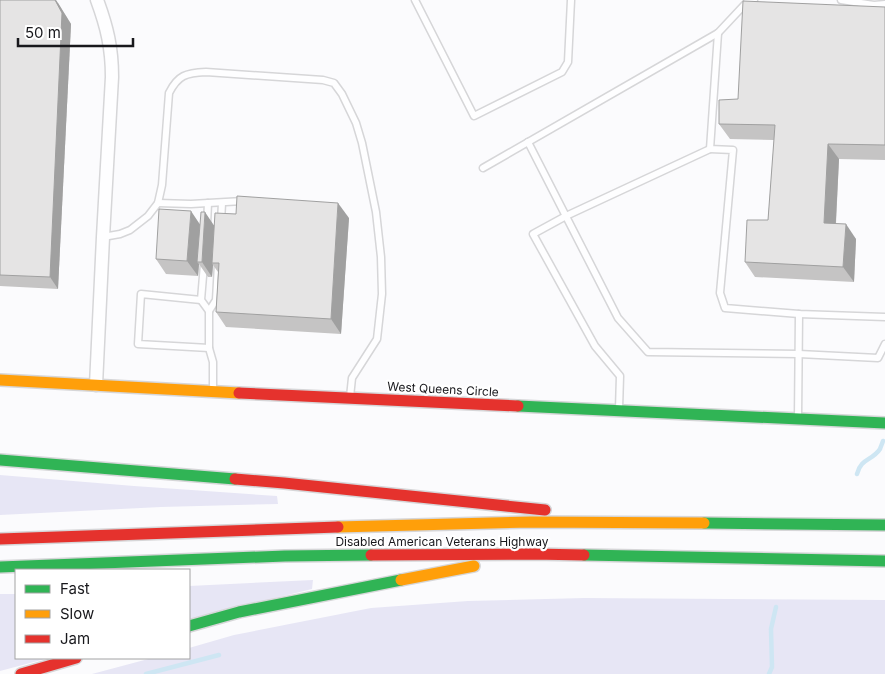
<svg xmlns="http://www.w3.org/2000/svg" width="885" height="674" font-family="Inter,sans-serif">
<style>
.green{fill:#e7e6f5}
.lines{fill:none;stroke-linecap:round;stroke-linejoin:round}
.stream{stroke:#cee6f3;stroke-width:4.5}
.lane-casing{stroke:#d6d6d8;stroke-width:9}
.street-casing{stroke:#d6d6d8;stroke-width:15}
.fast-casing{stroke:#d6d6d8;stroke-width:14}
.slow-casing{stroke:#d6d6d8;stroke-width:14}
.jam-casing{stroke:#d6d6d8;stroke-width:14}
.lane{stroke:#fefeff;stroke-width:6}
.street{stroke:#fefeff;stroke-width:12}
.fast{stroke:#30b455;stroke-width:11}
.slow{stroke:#ff9f0a;stroke-width:11}
.jam{stroke:#e5322d;stroke-width:11}
.wall{fill:#c5c4c4}
.shaded-wall{fill:#a0a0a0}
.building{fill:#e5e4e4;stroke:#a0a0a0}
.labels{text-anchor:middle;dominant-baseline:central;stroke-width:4.5;stroke-linejoin:round;paint-order:stroke}
.street-label{font-size:12px;fill:#18181c;stroke:#fff}
</style>
<rect width="100%" height="100%" fill="#fbfbfd"/>
<g class="green">
<path d="M0 475 134 486 277 496 278 504 161 507 0 515Z"/>
<path d="M313 580 312 589 189 620V586Z"/>
<path d="M0 594H16V658H49L0 671Z"/>
<path d="M584 598 885 600V674H92L152 658H189V648L234 635 371 608 468 601Z"/>
</g>
<g class="lines">
<g class="stream">
<path d="M857 474C861 458 872 461 880 449 881 446 882 444 883 441"/>
<path d="M146 674 219 655"/>
<path d="M769 674 772 667 771 629 776 607"/>
</g>
<defs>
<g id="lane">
<path d="M415 0 474 116 562 72 568 62 571 0"/>
<path d="M841 0 874 5 885 4"/>
<path d="M718 33 710 149 733 150 720 293 725 308 799 314 885 317"/>
<path d="M528 142 618 318 648 352 799 354 878 358 885 344"/>
<path d="M483 168 718 33 748 1 754 0"/>
<path d="M158 203 191 204 243 201"/>
<path d="M221 222 222 203"/>
<path d="M207 224 208 203"/>
<path d="M103 237 120 234 130 230 148 216 158 203 162 185 169 93C178 75 186 73 206 72L323 80 334 83 342 94 356 123 362 143 376 212 381 257 382 294 377 339 352 378 350 397"/>
<path d="M204 264 201 300 209 311V348L213 362V391"/>
<path d="M201 300 141 294 138 344 209 348"/>
<path d="M209 311 216 300 218 264"/>
<path d="M619 409 620 376 595 346 533 234 566 216 710 149"/>
<path d="M798 418 799 314"/>
</g>
<path id="street" d="M96 385 103 237 112 77C112 48 107 27 97 0"/>
<g id="fast">
<path d="M518 406 885 423"/>
<path d="M0 460 235 479"/>
<path d="M704 523 885 525"/>
<path d="M584 555 885 561"/>
<path d="M0 567 285 556 371 555"/>
<path d="M189 626 239 612 401 580"/>
</g>
<g id="slow">
<path d="M0 380 239 393"/>
<path d="M338 527 531 522 704 523"/>
<path d="M401 580 474 566"/>
</g>
<g id="jam">
<path d="M239 393 518 406"/>
<path d="M235 479 284 483 545 510"/>
<path d="M0 539 338 527"/>
<path d="M371 555 534 554 584 555"/>
<path d="M21 674 76 658"/>
</g>
</defs>
<use href="#lane" class="lane-casing"/>
<use href="#street" class="street-casing"/>
<use href="#fast" class="fast-casing"/>
<use href="#slow" class="slow-casing"/>
<use href="#jam" class="jam-casing"/>
<use href="#lane" class="lane"/>
<use href="#street" class="street"/>
<use href="#fast" class="fast"/>
<use href="#slow" class="slow"/>
<use href="#jam" class="jam"/>
</g>
<g class="wall">
<path d="M0 0 58 3 71 24 58 289 0 286Z"/>
<path d="M885 7V160L839 159 836 224 856 239 854 282 755 277 745 262 768 220 774 140 730 139 719 124 738 99Z"/>
<path d="M236 214 349 218 341 334 226 327 216 312 218 272 213 265 212 277H208L199 264 198 276 166 274 156 259 200 224 214 225Z"/>
</g>
<g class="shaded-wall">
<path d="M55 0H56L58 3 71 24 58 289 50 277Z"/>
<path d="M828 144 839 159 835 238 824 223Z"/>
<path d="M338 203 349 218 341 334 331 319Z"/>
<path d="M191 211 201 226 197 262 199 264 198 276 187 261Z"/>
<path d="M205 212 215 227 212 263 213 265 212 277 202 262Z"/>
<path d="M846 224 856 239 854 282 843 267Z"/>
</g>
<g class="building">
<path d="M0 0H55L62 13 50 277 0 275Z"/>
<path d="M743 1 885 7V145L828 144 824 223 846 224 843 267 745 262 747 220H768L775 125 719 124V100L738 99Z"/>
<path d="M237 196 338 203 331 319 216 312 219 263H212L215 213 236 214Z"/>
<path d="M159 209 191 211 187 261 156 259Z"/>
<path d="M201 212H205L202 262H197Z"/>
</g>
<g class="labels">
<g class="street-label">
<text transform="translate(443 389) rotate(3)">West Queens Circle</text>
<text x="442" y="541">Disabled American Veterans Highway</text>
</g>
</g>
<rect x="15" y="569" width="175" height="90" fill="#ffffff" stroke="#a3a3a4"/>
<rect x="25" y="585" width="25" height="8" fill="#30b455" stroke="#a3a3a4"/>
<text x="60" y="594" font-size="15" fill="#18181c">Fast</text>
<rect x="25" y="610" width="25" height="8" fill="#ff9f0a" stroke="#a3a3a4"/>
<text x="60" y="619" font-size="15" fill="#18181c">Slow</text>
<rect x="25" y="635" width="25" height="8" fill="#e5322d" stroke="#a3a3a4"/>
<text x="60" y="644" font-size="15" fill="#18181c">Jam</text>
<path d="M18 38v8h115v-8" fill="none" stroke="#18181c" stroke-width="2.5"/>
<text x="25" y="38" font-size="15" fill="#18181c" stroke="#ffffff" stroke-width="4" paint-order="stroke">50 m</text>
</svg>
